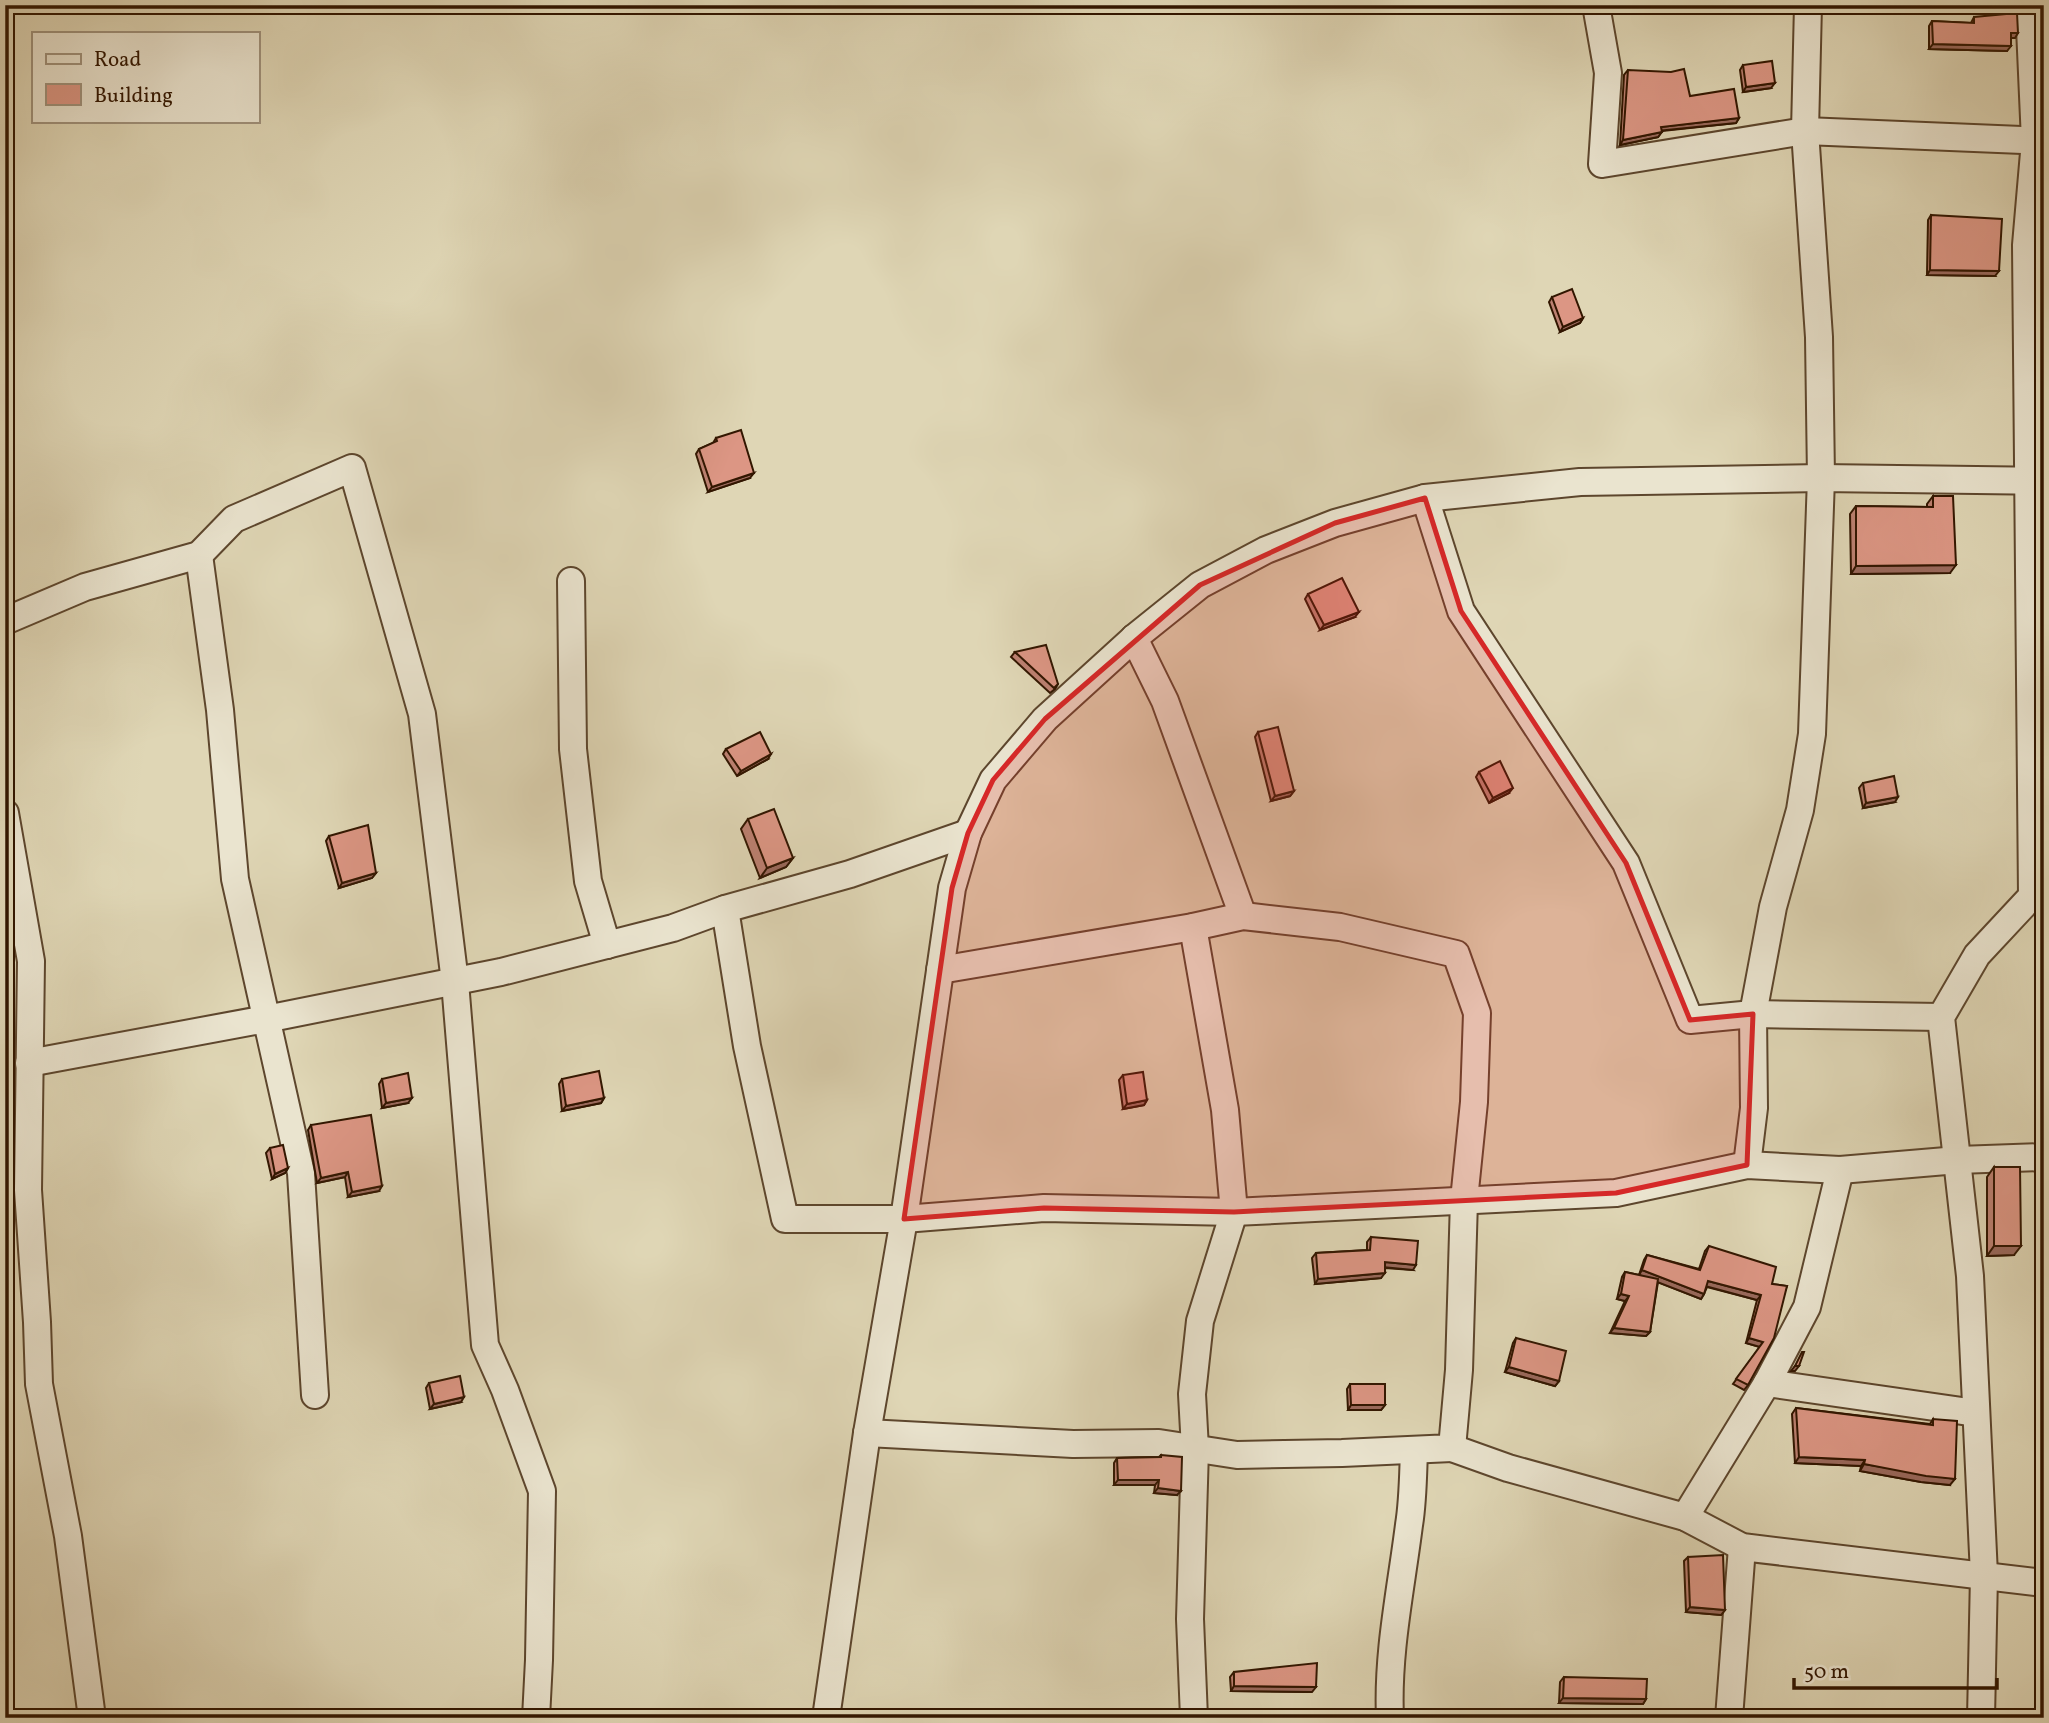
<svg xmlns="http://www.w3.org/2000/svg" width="2049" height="1723" font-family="Vollkorn,serif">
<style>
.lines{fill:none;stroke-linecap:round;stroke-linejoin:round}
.street-casing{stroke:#5d462d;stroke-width:30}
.street{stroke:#eae4cf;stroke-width:26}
.wall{fill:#bd8172;stroke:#321600;stroke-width:2}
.shaded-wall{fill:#9a695c;stroke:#321600;stroke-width:2}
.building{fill:#dc9684;stroke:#321600;stroke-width:2}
.marked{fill:#d62828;fill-opacity:0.2;stroke:#d62828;stroke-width:5;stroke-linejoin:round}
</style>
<rect width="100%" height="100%" fill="#dfd6b5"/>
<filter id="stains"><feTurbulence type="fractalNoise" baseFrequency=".00286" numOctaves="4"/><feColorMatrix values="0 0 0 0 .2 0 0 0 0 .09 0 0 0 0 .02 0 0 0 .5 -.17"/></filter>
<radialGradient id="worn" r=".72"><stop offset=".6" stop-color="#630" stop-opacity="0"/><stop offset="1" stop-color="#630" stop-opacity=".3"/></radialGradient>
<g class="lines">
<defs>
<g id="street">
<path d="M1596 5 1608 73 1602 164 1805 131 2044 141"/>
<path d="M1425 498 1461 611 1626 863 1690 1020 1753 1014 1941 1017"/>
<path d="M199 555 220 710 235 879 301 1173 315 1395"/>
<path d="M571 581 573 749 588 881 607 945"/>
<path d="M5 621 85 587 199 555 234 519 352 468 422 714 455 982 485 1345 505 1390 542 1491 539 1660 536 1718"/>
<path d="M1134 638 1165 701 1243 916"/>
<path d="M5 813 31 961 28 1190 37 1322 39 1384 68 1536 92 1718"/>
<path d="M725 909 747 1046 785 1219H904L1044 1208 1234 1212 1616 1193 1747 1165 1840 1170 1958 1160 2044 1157"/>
<path d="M1193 927 1225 1110 1234 1212 1200 1321 1192 1394 1195 1449 1190 1619 1194 1718"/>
<path d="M29 1063 266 1019 501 972 673 928 725 909 850 874 968 833"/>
<path d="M1747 1165 1754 1108 1753 1014 1773 907 1800 810 1812 734 1821 478 1819 337 1805 131 1808 5"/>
<path d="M1767 1383 1976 1413"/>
<path d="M867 1433 1073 1444 1159 1443 1237 1455 1342 1453 1452 1448 1459 1370 1464 1200 1474 1102 1477 1013 1456 954 1340 927 1243 916 1193 927 940 970"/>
<path d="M1452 1448 1508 1468 1685 1517 1742 1547 2044 1583"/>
<path d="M1685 1517 1767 1383 1807 1307 1840 1170"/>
<path d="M826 1718 867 1433 904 1219 952 888 968 833 993 780 1045 719 1134 638 1200 585 1266 550 1335 523 1425 498 1580 482 1821 478 2044 481"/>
<path d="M1390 1718C1387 1653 1401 1589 1409 1525 1413 1501 1413 1475 1414 1450"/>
<path d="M1729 1718 1742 1547"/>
<path d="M1981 1718 1984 1575 1970 1276 1941 1017 1977 955 2032 896 2026 245 2035 141 2029 5"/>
</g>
</defs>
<use href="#street" class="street-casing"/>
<use href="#street" class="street"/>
</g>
<g class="wall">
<path d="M1974 17 2015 38H2011L2007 51 1929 49V26L1932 21 1971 23Z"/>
<path d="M1743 65 1771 88 1743 92 1740 70Z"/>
<path d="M1628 70 1690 96 1739 118 1736 123 1662 131 1658 137 1620 145 1624 75Z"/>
<path d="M1931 215 1995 276 1927 275 1928 220Z"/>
<path d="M1552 297 1583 318 1580 323 1560 332 1549 302Z"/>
<path d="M716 438 750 478 708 492 696 454 699 449 713 443Z"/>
<path d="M1933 496 1950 573 1851 574 1850 514 1856 506 1927 507V504Z"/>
<path d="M1308 594 1355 617 1320 630 1305 599Z"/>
<path d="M1015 652 1058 684 1055 689 1050 693 1011 657Z"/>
<path d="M1258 732 1294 791 1290 796 1271 801 1255 737Z"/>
<path d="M726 749 768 759 737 776 723 754Z"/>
<path d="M1479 772 1509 793 1489 803 1476 777Z"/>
<path d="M1863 783 1895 802 1863 808 1859 788Z"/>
<path d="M748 819 793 858 786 867 760 878 741 829Z"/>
<path d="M329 836 376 873 372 878 339 888 326 841Z"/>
<path d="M1123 1075 1147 1100 1144 1105 1123 1109 1119 1080Z"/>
<path d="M382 1079 408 1103 382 1108 379 1084Z"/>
<path d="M562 1079 604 1098 601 1103 562 1111 559 1084Z"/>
<path d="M311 1125 379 1191 348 1197 345 1177 317 1183 308 1130Z"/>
<path d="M270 1148 288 1168 285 1173 272 1179 266 1153Z"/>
<path d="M1994 1167 2014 1255 1987 1256V1177Z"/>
<path d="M1371 1237 1413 1270 1385 1268 1381 1278 1315 1284 1312 1258 1316 1253 1367 1250V1242Z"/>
<path d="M1709 1246 1772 1284 1787 1286 1748 1385 1744 1390 1733 1384 1760 1347 1746 1343 1757 1300 1707 1287 1704 1294 1701 1299 1658 1282 1650 1332 1646 1336 1610 1333 1625 1301 1617 1299 1622 1277 1625 1272 1639 1275 1644 1260 1647 1255 1699 1269 1705 1251Z"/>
<path d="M1516 1338 1559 1381 1555 1386 1505 1372 1513 1343Z"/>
<path d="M429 1383 461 1402 430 1409 426 1388Z"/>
<path d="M1350 1384 1385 1405 1381 1410H1348L1347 1389Z"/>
<path d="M1796 1408 1930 1424 1933 1419 1950 1485 1921 1482 1860 1471 1861 1466 1795 1463 1792 1414Z"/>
<path d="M1161 1455 1177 1495 1154 1493 1155 1485H1114V1463L1117 1458 1159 1457Z"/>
<path d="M1688 1557 1725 1610 1721 1615 1686 1612 1684 1561Z"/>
<path d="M1234 1672 1312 1692 1231 1691 1230 1677Z"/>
<path d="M1564 1677 1646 1699 1643 1704 1559 1703 1560 1682Z"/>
</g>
<g class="shaded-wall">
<path d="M2011 33H2018L2015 38H2008Z"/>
<path d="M1933 44 2011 46 2007 51 1929 49Z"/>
<path d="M1775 83 1771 88 1743 92 1746 87Z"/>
<path d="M1739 118 1736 123 1657 131 1661 127Z"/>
<path d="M1662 132 1658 137 1620 145 1623 140Z"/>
<path d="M1930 270 1999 271 1995 276 1927 275Z"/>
<path d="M1583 318 1580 323 1560 332 1563 327Z"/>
<path d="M754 473 750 478 708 492 712 487Z"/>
<path d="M1956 565 1950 573 1851 574 1856 566Z"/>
<path d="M1359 612 1355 617 1320 630 1324 625Z"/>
<path d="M771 754 768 759 737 776 741 771Z"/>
<path d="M1513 788 1509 793 1489 803 1493 798Z"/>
<path d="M1294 791 1290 796 1271 801 1275 796Z"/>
<path d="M1898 797 1895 802 1863 808 1866 803Z"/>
<path d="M793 858 786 867 760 878 767 868Z"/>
<path d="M376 873 372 878 339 888 342 883Z"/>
<path d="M412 1098 408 1103 382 1108 386 1103Z"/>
<path d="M604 1098 601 1103 562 1111 566 1106Z"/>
<path d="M1147 1100 1144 1105 1123 1109 1127 1104Z"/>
<path d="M288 1168 285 1173 272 1179 275 1174Z"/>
<path d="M348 1172 345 1177 317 1183 321 1178Z"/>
<path d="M382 1186 379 1191 348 1197 352 1192Z"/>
<path d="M1994 1246H2021L2014 1255 1987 1256Z"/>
<path d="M1385 1262 1416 1265 1413 1270 1382 1267Z"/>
<path d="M1642 1270 1704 1294 1701 1299 1639 1275Z"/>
<path d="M1385 1273 1381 1278 1315 1284 1318 1279Z"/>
<path d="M1708 1281 1761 1295 1757 1300 1705 1286Z"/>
<path d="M1621 1294 1629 1296 1625 1301 1617 1299Z"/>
<path d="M1614 1328 1650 1332 1646 1336 1610 1333Z"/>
<path d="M1749 1338 1763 1342 1760 1347 1746 1343Z"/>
<path d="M1795 1366H1799L1795 1371H1791Z"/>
<path d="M1509 1367 1559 1381 1555 1386 1505 1372Z"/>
<path d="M464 1397 461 1402 430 1409 434 1404Z"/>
<path d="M1351 1405H1385L1381 1410H1348Z"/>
<path d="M1799 1457 1865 1460 1861 1466 1795 1463Z"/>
<path d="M1864 1464 1955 1479 1950 1485 1921 1482 1860 1471Z"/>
<path d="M1118 1480H1159L1155 1485H1114Z"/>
<path d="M1158 1488 1181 1491 1177 1495 1154 1493Z"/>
<path d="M1690 1607 1725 1610 1721 1615 1686 1612Z"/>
<path d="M1234 1686 1316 1687 1312 1692 1231 1691Z"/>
<path d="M1563 1698 1646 1699 1643 1704 1559 1703Z"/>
</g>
<g class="building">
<path d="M2017 13 2018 33H2011V46L1933 44 1932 21 1974 23V17Z"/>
<path d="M1772 61 1775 83 1746 87 1743 65Z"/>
<path d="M1684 69 1690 96 1734 89 1739 118 1661 127 1662 132 1623 140 1628 70 1671 72Z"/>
<path d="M1931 215 2002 219 1999 271 1930 270Z"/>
<path d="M1572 289 1583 318 1563 327 1552 297Z"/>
<path d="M741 430 754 473 712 487 699 449 717 441 716 438Z"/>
<path d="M1933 496H1953L1956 565 1856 566V506L1933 507Z"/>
<path d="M1342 578 1359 612 1324 625 1308 594Z"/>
<path d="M1046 645 1058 684 1054 688 1015 652Z"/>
<path d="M1278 727 1294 791 1275 796 1258 732Z"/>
<path d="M760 732 771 754 741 771 726 749Z"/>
<path d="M1500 761 1513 788 1493 798 1479 772Z"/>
<path d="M1894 776 1898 797 1866 803 1863 783Z"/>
<path d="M774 809 793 858 767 868 748 819Z"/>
<path d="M368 825 376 873 342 883 329 836Z"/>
<path d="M599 1071 604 1098 566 1106 562 1079Z"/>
<path d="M1143 1072 1147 1100 1127 1104 1123 1075Z"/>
<path d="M408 1073 412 1098 386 1103 382 1079Z"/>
<path d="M371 1115 382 1186 352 1192 348 1172 321 1178 311 1125Z"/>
<path d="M283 1145 288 1168 275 1174 270 1148Z"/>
<path d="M1994 1167H2020L2021 1246H1994Z"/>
<path d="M1371 1237 1418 1241 1416 1265 1385 1262V1273L1318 1279 1316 1253 1370 1250Z"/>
<path d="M1709 1246 1776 1267 1772 1284 1787 1286 1774 1338 1748 1385 1736 1379 1763 1342 1749 1338 1761 1295 1708 1281 1704 1294 1642 1270 1647 1255 1700 1270Z"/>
<path d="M1625 1272 1658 1279 1650 1332 1614 1328 1629 1296 1621 1294Z"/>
<path d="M1516 1338 1566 1351 1559 1381 1509 1367Z"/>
<path d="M1802 1352H1804L1799 1366H1795Z"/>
<path d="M460 1376 464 1397 434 1404 429 1383Z"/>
<path d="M1350 1384H1385V1405H1351Z"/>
<path d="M1796 1408 1933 1425V1419L1957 1421 1955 1479 1926 1476 1864 1464 1865 1460 1799 1457Z"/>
<path d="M1161 1455 1182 1457 1181 1491 1158 1488 1159 1480H1118L1117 1458 1161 1457Z"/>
<path d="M1723 1555 1725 1610 1690 1607 1688 1557Z"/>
<path d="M1317 1663 1316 1687 1234 1686V1672Z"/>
<path d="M1564 1677 1647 1679 1646 1699 1563 1698Z"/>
<path d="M1025 1715 1086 1716V1718H1025Z"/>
</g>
<path class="marked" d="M1425 498 1461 611 1626 863 1690 1020 1753 1014 1747 1165 1616 1193 1234 1212 1044 1208 904 1219 952 888 968 833 993 780 1045 719 1200 585 1335 523Z"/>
<rect width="2049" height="1723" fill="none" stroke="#dfd6b5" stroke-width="28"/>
<rect x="7" y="7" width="2035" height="1709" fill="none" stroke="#321600" stroke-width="3.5"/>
<rect x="14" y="14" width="2021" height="1695" fill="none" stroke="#321600" stroke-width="2"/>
<rect x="32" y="32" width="228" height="91" fill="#eae4cf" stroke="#a0927c" stroke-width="2"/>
<rect x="46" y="54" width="35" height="10" fill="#eae4cf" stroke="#a0927c" stroke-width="2"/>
<text x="94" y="66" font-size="21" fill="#321600">Road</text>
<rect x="46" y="84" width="35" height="21" fill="#dc9684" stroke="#a0927c" stroke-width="2"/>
<text x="94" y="102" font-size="21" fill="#321600">Building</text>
<path d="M1794 1678v10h203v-10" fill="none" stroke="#321600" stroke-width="3.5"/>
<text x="1804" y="1678" font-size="21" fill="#321600" stroke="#eae4cf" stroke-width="5" paint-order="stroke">50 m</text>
<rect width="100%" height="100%" filter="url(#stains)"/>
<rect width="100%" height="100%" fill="url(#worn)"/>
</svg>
